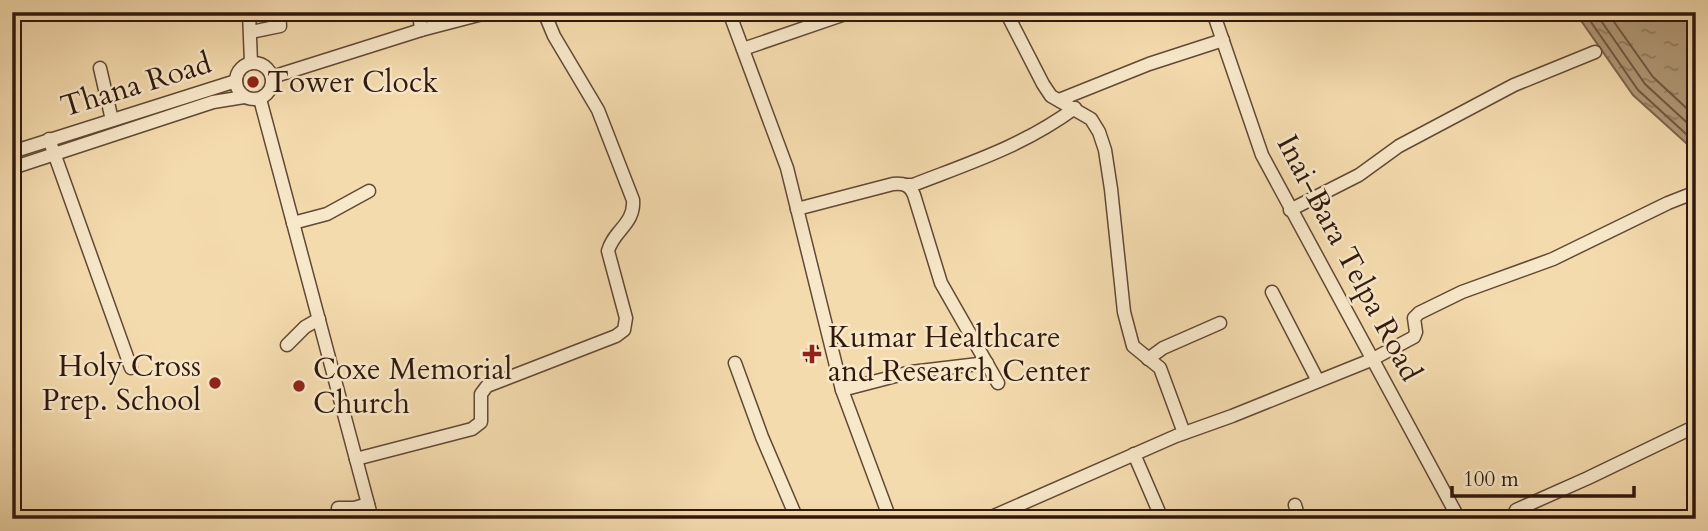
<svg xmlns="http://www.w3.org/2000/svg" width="1708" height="531" font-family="Cardo,serif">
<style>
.water{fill:url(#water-ripples);stroke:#7d654d;stroke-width:2}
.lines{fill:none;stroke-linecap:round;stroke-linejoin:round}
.shore{stroke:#705842;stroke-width:2}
.building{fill:#967d61;stroke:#30180d;stroke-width:2}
.minor-casing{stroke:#614935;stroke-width:15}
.minor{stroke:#f8e8ca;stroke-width:12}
.poi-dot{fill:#8f2418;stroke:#f8e8ca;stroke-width:2.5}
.labels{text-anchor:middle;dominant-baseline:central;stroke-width:5;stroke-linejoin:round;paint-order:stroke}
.poi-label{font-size:30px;fill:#30180d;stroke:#f8e8ca;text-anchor:start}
.street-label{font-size:30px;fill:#30180d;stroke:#f8e8ca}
</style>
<defs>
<pattern id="water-ripples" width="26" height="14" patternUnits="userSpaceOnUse" patternTransform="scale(1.75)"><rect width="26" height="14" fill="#b19977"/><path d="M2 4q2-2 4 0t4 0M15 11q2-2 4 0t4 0" fill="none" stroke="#907c60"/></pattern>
</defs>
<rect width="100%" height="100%" fill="#f4dbae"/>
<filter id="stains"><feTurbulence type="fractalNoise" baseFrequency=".00286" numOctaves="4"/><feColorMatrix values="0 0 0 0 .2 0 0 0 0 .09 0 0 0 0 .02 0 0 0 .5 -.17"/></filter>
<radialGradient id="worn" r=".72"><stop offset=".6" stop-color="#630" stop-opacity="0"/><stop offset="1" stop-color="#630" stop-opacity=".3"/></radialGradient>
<path class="water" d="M1575 12H1696V152L1633 95Z"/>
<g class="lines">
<g class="shore">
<path d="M1584 12 1638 90 1696 143"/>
<path d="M1595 12 1645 84 1696 131"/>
<path d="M1607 12 1653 77 1696 117"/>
</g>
</g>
<path class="building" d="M817 346 821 356 807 361 804 351Z"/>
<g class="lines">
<defs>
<g id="minor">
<path d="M249 12 251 63"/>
<path d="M419 12 421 30"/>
<path d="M729 12 787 168 842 390 890 519"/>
<path d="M1006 12 1043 84 1051 96 1091 119 1099 132 1105 150 1111 189 1124 312 1133 346 1160 368 1184 433"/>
<path d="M1213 12 1262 155 1459 519"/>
<path d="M251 32 280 26 279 12"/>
<path d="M743 49 851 12"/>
<circle cx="254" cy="81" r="18"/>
<path d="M100 68 112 120"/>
<path d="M272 77 421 30 490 12"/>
<path d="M260 99 372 519"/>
<path d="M1059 100 1149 64 1223 40"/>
<path d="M49 139 131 368"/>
<path d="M12 152 236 81"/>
<path d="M12 168 213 102 244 97"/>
<path d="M906 185H913C972 162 1023 146 1075 108"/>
<path d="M797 209 893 184C904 183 910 185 914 195L941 283 998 383"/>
<path d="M1290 210 1359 175 1399 146 1514 85 1595 52"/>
<path d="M293 223 327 214 369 191"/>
<path d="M1272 292 1318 381"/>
<path d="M287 345 305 327 319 319"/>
<path d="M1148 359 1163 348 1220 323"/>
<path d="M735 363 762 437 797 519"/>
<path d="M842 390 911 372 987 363"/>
<path d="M1134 454 1162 519"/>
<path d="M356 459 472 429 481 422V394L487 386 616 336 624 330 626 318 608 251C613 231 635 224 633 200L598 110 554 36 544 12"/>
<path d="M1295 505 1299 519"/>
<path d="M338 508H354L368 504"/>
<path d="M987 519 1176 436 1232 416 1371 360 1414 337 1416 332 1414 318 1419 313 1462 292 1553 259 1668 203 1696 192"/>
<path d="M1520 519 1516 510 1588 478 1696 426"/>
</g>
</defs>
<use href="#minor" class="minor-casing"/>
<use href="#minor" class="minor"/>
</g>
<g class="poi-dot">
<circle cx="253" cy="82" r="7"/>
<path d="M808.5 343.5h7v7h7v7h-7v7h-7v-7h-7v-7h7z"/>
<circle cx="215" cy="383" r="7"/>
<circle cx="299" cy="386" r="7"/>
</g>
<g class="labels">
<g class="poi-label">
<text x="267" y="82">Tower Clock</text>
<text x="828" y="337">Kumar Healthcare<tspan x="828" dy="34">and Research Center</tspan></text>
<text x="201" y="366" text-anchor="end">Holy Cross<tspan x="201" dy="34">Prep. School</tspan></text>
<text x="313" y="369">Coxe Memorial<tspan x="313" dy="34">Church</tspan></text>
</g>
<g class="street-label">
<text transform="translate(136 85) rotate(-17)">Thana Road</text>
<text transform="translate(1349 258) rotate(62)">Inai-Bara Telpa Road</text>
</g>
</g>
<rect width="1708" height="531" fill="none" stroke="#f4dbae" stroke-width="42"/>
<rect x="14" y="14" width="1680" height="503" fill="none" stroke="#30180d" stroke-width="3.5"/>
<rect x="21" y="21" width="1666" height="489" fill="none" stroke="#30180d" stroke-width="2"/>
<path d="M1452 486v10h182v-10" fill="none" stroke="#30180d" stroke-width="3.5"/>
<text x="1463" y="486" font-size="21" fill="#30180d" stroke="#f8e8ca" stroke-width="5" paint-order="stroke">100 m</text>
<rect width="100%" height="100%" filter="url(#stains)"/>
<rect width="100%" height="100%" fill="url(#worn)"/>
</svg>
